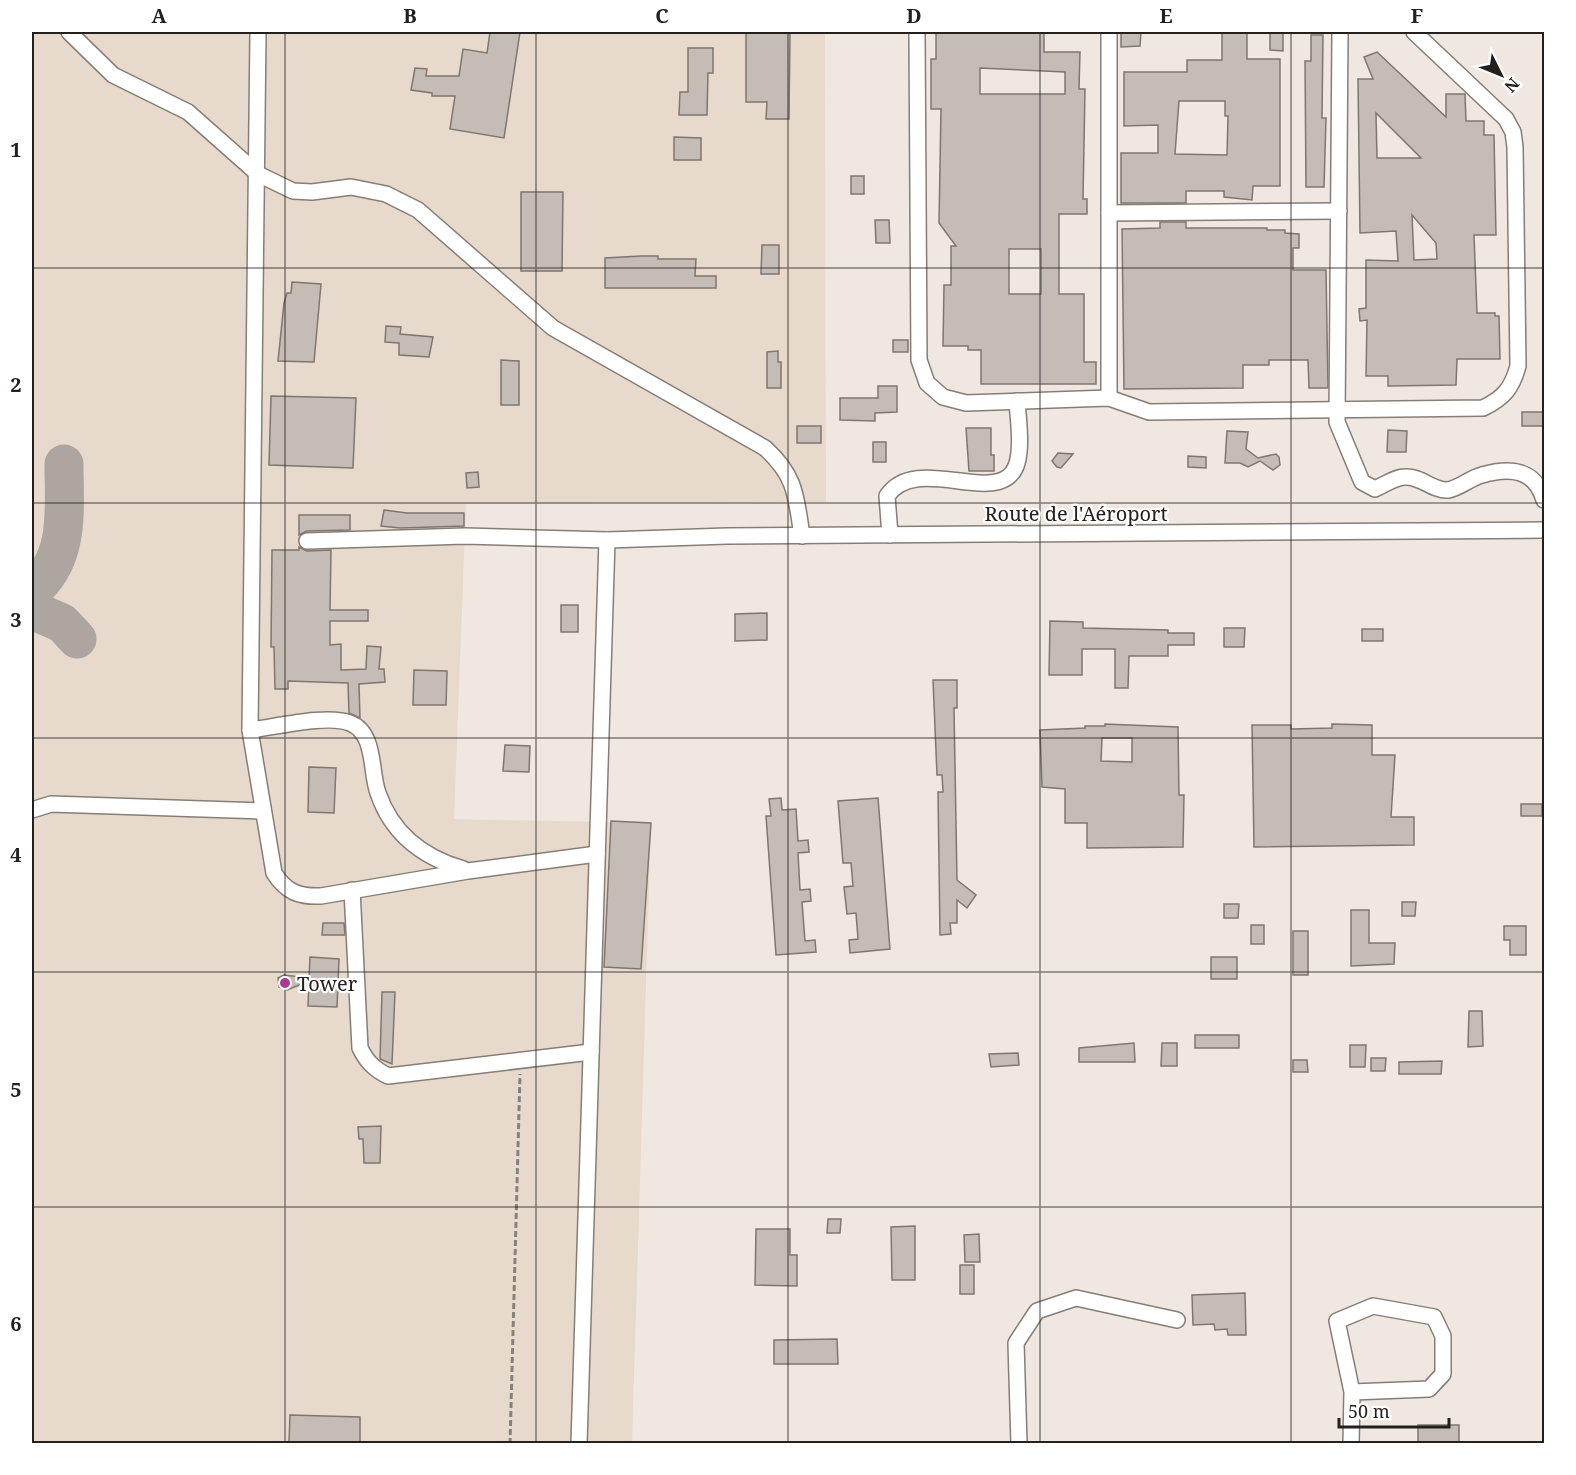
<svg xmlns="http://www.w3.org/2000/svg" width="1576" height="1475" font-family="'Noto Serif',serif">
<style>
.built{fill:#e7dacc}
.lines{fill:none;stroke-linecap:round;stroke-linejoin:round}
.taxiway{stroke:#ada6a0;stroke-width:39}
.building{fill:#c6bcb6;stroke:#7f7670;stroke-width:1.5;fill-rule:evenodd}
.minor-casing{stroke:#857e76;stroke-width:18}
.path{stroke:#87817c;stroke-width:3;stroke-dasharray:6 3;stroke-linecap:butt}
.minor{stroke:#fff;stroke-width:15}
.grid{fill:none;stroke:#23201d;stroke-width:1.5;stroke-opacity:0.55}
.poi-dot{fill:#ad3993;stroke:#fff;stroke-width:2}
.labels{text-anchor:middle;dominant-baseline:central;stroke-width:4.5;stroke-linejoin:round;paint-order:stroke}
.street-label{font-size:20px;fill:#23201d;stroke:#fff}
.poi-label{font-size:20px;fill:#23201d;stroke:#fff;text-anchor:start}
.neatline{fill:none;stroke:#23201d;stroke-width:2}
.grid-label{font-size:20px;text-anchor:middle;font-weight:bold;fill:#23201d}
</style>
<rect width="100%" height="100%" fill="#f0e8e0"/>
<path class="built" d="M32 32H825L826 502 466 504 454 819 651 823 632 1443H32Z"/>
<g class="lines">
<g class="taxiway">
<path d="M32 591C71 558 64 509 64 464"/>
<path d="M32 610 62 623 77 639"/>
</g>
</g>
<g class="building">
<path d="M490 32H520L504 138 450 129 455 96H432V93L411 90 415 68 427 69 426 76H459L463 49 487 53Z"/>
<path d="M746 32H790L789 119H766L767 102H746Z"/>
<path d="M936 32H1044V52H1080L1079 89H1085L1083 199H1087V214H1059V294H1084V362H1096V384H981V350H968V346H943L944 285H951V246H956L939 223 941 109H931V59H936ZM980 68 1065 72V94H980ZM1009 249H1041V294H1009Z"/>
<path d="M1121 32H1141L1140 46 1121 47Z"/>
<path d="M1222 32H1247V59H1280V186H1253L1252 200 1224 197V191H1186V203H1121V153H1158V125L1124 126V72H1187V60H1222ZM1179 101H1225V116H1228L1227 155 1175 154Z"/>
<path d="M1270 33H1283V51L1270 50Z"/>
<path d="M1311 35H1323L1322 118H1326L1324 187H1306L1305 61H1311Z"/>
<path d="M688 48H713V73H708L707 115H679L680 92H688Z"/>
<path d="M1377 52 1446 117V94H1465L1466 121H1484V135H1494L1496 235H1474L1477 313H1495V316H1499L1500 359H1457L1456 385 1388 386V376H1366L1367 320 1360 321 1359 309 1366 308V260L1398 261 1396 231 1360 233 1358 79H1373L1364 57ZM1376 113 1421 158H1377ZM1412 215 1436 243 1437 259 1414 260Z"/>
<path d="M674 137 701 138V160H674Z"/>
<rect x="851" y="176" width="13" height="18"/>
<path d="M521 192H563L562 271H521Z"/>
<path d="M875 220H889L890 243H876Z"/>
<path d="M1160 222H1186V228H1267V230H1285V233L1299 234V248H1293V270H1326L1328 388H1309L1308 360H1269V365H1243V388L1124 389 1122 229 1160 228Z"/>
<path d="M762 245H779V274H761Z"/>
<path d="M641 256H658V259H696L695 276H716V288H605V258Z"/>
<path d="M292 282 321 284 314 362 278 361 284 303 287 293H291Z"/>
<path d="M386 326 401 327 400 334 433 337 429 357 399 355V343L385 342Z"/>
<rect x="893" y="340" width="15" height="12"/>
<path d="M778 351V362H781V388H767V352Z"/>
<path d="M501 360 519 361V405H501Z"/>
<path d="M878 386H897V412L875 413V421L840 420V398H878Z"/>
<path d="M271 396 356 398 353 468 269 465Z"/>
<rect x="1522" y="412" width="23" height="14"/>
<rect x="797" y="426" width="24" height="17"/>
<path d="M966 428H991V455H994V471H969Z"/>
<path d="M1388 430 1407 431 1406 452H1387Z"/>
<path d="M1227 431 1248 432 1246 449 1258 458 1276 454 1279 457 1280 465 1273 470 1260 461 1248 467 1240 463H1225Z"/>
<rect x="873" y="442" width="13" height="20"/>
<path d="M1058 453 1073 454 1061 468 1057 467 1052 461Z"/>
<path d="M1188 456 1206 457V468L1188 467Z"/>
<path d="M478 472 479 487 467 488 466 473Z"/>
<path d="M384 510 407 513H464V526L400 528 381 526Z"/>
<path d="M299 515H350V530L307 531 299 535Z"/>
<path d="M299 547 307 551 331 550 330 610H368V621H330V645L341 644V670L366 669 367 646 381 647 379 669H384L385 682 359 684 360 718 349 713 348 683 288 681V689H275L274 647H271L272 550H299Z"/>
<rect x="561" y="605" width="17" height="27"/>
<path d="M767 613V640L735 641V614Z"/>
<path d="M1050 621 1083 622V628L1168 630V633H1194V645H1168V656H1129L1128 688H1115V649H1082V675H1049Z"/>
<path d="M1224 628H1245L1244 647H1224Z"/>
<rect x="1362" y="629" width="21" height="12"/>
<path d="M414 670 447 671 446 705H413Z"/>
<path d="M933 680H957V708H954L957 880 976 895 967 908 957 900V923H950L951 934 940 935 938 792H943L942 775H937Z"/>
<path d="M1105 724 1178 727 1179 795H1184L1183 847 1087 848V823H1065V789L1042 787 1040 730 1085 728V726H1105ZM1102 738H1132V762L1101 761Z"/>
<path d="M1332 724 1372 725V755H1395L1391 817H1414V845L1254 847 1252 725H1291V729L1332 728Z"/>
<path d="M505 745 530 746 529 772 503 771Z"/>
<path d="M309 767 336 768 334 813 308 812Z"/>
<path d="M781 798 782 810 796 809 798 841 808 840 809 852 798 853 800 890 810 889 811 901 802 902 805 941 815 940 816 952 776 955 766 816H771L769 799Z"/>
<path d="M878 798 890 949 850 953 849 940 858 939 856 913 847 914 844 887 853 886 851 863H843L838 801Z"/>
<rect x="1521" y="804" width="21" height="12"/>
<path d="M611 821 651 823 641 969 604 967Z"/>
<path d="M1402 902H1416L1415 916H1402Z"/>
<path d="M1224 904H1239L1238 918H1224Z"/>
<path d="M1351 910H1369V943H1395L1394 964 1351 966Z"/>
<path d="M323 923H344L345 935H322Z"/>
<rect x="1251" y="925" width="13" height="19"/>
<path d="M1504 926H1526V955H1510V940H1504Z"/>
<rect x="1293" y="931" width="15" height="44"/>
<path d="M310 957 339 959 337 1007 308 1006 309 981 287 990 279 987 278 978 284 975 309 978Z"/>
<rect x="1211" y="957" width="26" height="22"/>
<path d="M382 992H395L392 1064 380 1059Z"/>
<path d="M1469 1011H1482L1483 1046 1468 1047Z"/>
<rect x="1195" y="1035" width="44" height="13"/>
<path d="M1134 1043 1135 1062H1079V1048Z"/>
<path d="M1162 1043H1177V1066H1161Z"/>
<path d="M1350 1045H1366L1365 1067H1350Z"/>
<path d="M1018 1053 1019 1065 991 1067 989 1054Z"/>
<path d="M1371 1058H1386L1385 1071H1371Z"/>
<path d="M1293 1060H1307L1308 1072H1293Z"/>
<path d="M1442 1061 1441 1074H1399V1062Z"/>
<path d="M381 1126 380 1163H364L363 1139H359L358 1127Z"/>
<path d="M828 1219H841L840 1233H827Z"/>
<path d="M915 1226V1280H892L891 1227Z"/>
<path d="M756 1229H790V1255H797V1286L755 1285Z"/>
<path d="M979 1234 980 1262H965L964 1235Z"/>
<rect x="960" y="1265" width="14" height="29"/>
<path d="M1245 1293 1246 1335H1228L1227 1329 1215 1330 1214 1324 1193 1325 1192 1295Z"/>
<path d="M837 1339 838 1364H774V1340Z"/>
<path d="M290 1415 360 1417V1443H289Z"/>
<rect x="1418" y="1425" width="41" height="18"/>
</g>
<g class="lines">
<defs>
<g id="minor">
<path d="M69 32 113 75 188 112 258 174 293 191 312 192 351 187 386 194 418 210 553 328 765 448C796 476 796 496 802 536"/>
<path d="M258 32 250 730 274 873C286 892 299 897 321 896L468 871 597 854"/>
<path d="M917 32 919 360 927 383 943 397 966 403 1109 398 1149 412 1483 408C1504 398 1512 388 1518 366L1515 147 1513 132 1506 119 1414 32"/>
<path d="M1340 32 1337 422 1362 482 1375 489C1384 485 1395 477 1405 477 1421 476 1433 491 1448 490 1460 488 1470 478 1482 475 1510 467 1535 469 1544 500"/>
<path d="M1109 213 1339 211"/>
<path d="M1109 398V32"/>
<path d="M890 535 887 496C919 448 1014 520 1019 452 1021 436 1018 418 1017 401"/>
<path d="M307 541 465 536 607 540 727 536 1544 530"/>
<path d="M250 730C276 727 327 714 350 723 376 733 370 771 378 793 392 834 422 857 463 869"/>
<path d="M32 810 51 804 263 811"/>
<path d="M352 890 360 1048C367 1062 374 1069 388 1076L591 1052"/>
<path d="M579 1444 607 540"/>
<path d="M1019 1444 1016 1343 1037 1311 1076 1298 1177 1320"/>
<path d="M1351 1444 1352 1392 1337 1321 1373 1306 1434 1317 1443 1336V1374L1429 1389 1352 1392"/>
</g>
</defs>
<use href="#minor" class="minor-casing"/>
<path class="path" d="M510 1444 520 1074"/>
<use href="#minor" class="minor"/>
</g>
<path class="grid" d="M285 32V1444M536 32V1444M788 32V1444M1040 32V1444M1291 32V1444M32 268H1544M32 503H1544M32 738H1544M32 972H1544M32 1207H1544"/>
<circle class="poi-dot" cx="285" cy="983" r="6"/>
<g class="labels">
<g class="street-label">
<text x="1076" y="513">Route de l'Aéroport</text>
</g>
<g class="poi-label">
<text x="297" y="983">Tower</text>
</g>
</g>
<rect width="1576" height="1475" fill="none" stroke="#ffffff" stroke-width="66"/>
<g transform="translate(1501 75) rotate(133)" stroke="#ffffff" stroke-width="4.5" paint-order="stroke">
<path d="M0-4.5L10 22L0 15L-10 22Z" fill="#23201d"/>
<text y="-9" font-size="16" font-weight="bold" text-anchor="middle" fill="#23201d">N</text>
</g>
<path d="M1339 1418v9h110v-9" fill="none" stroke="#23201d" stroke-width="3"/>
<text x="1348" y="1418" font-size="18" fill="#23201d" stroke="#ffffff" stroke-width="4.5" paint-order="stroke">50 m</text>
<rect x="33" y="33" width="1510" height="1409" class="neatline"/>
<g class="grid-label">
<text x="159" y="23">A</text>
<text x="410" y="23">B</text>
<text x="662" y="23">C</text>
<text x="914" y="23">D</text>
<text x="1166" y="23">E</text>
<text x="1417" y="23">F</text>
<text x="16" y="157">1</text>
<text x="16" y="392">2</text>
<text x="16" y="627">3</text>
<text x="16" y="862">4</text>
<text x="16" y="1097">5</text>
<text x="16" y="1331">6</text>
</g>
</svg>
